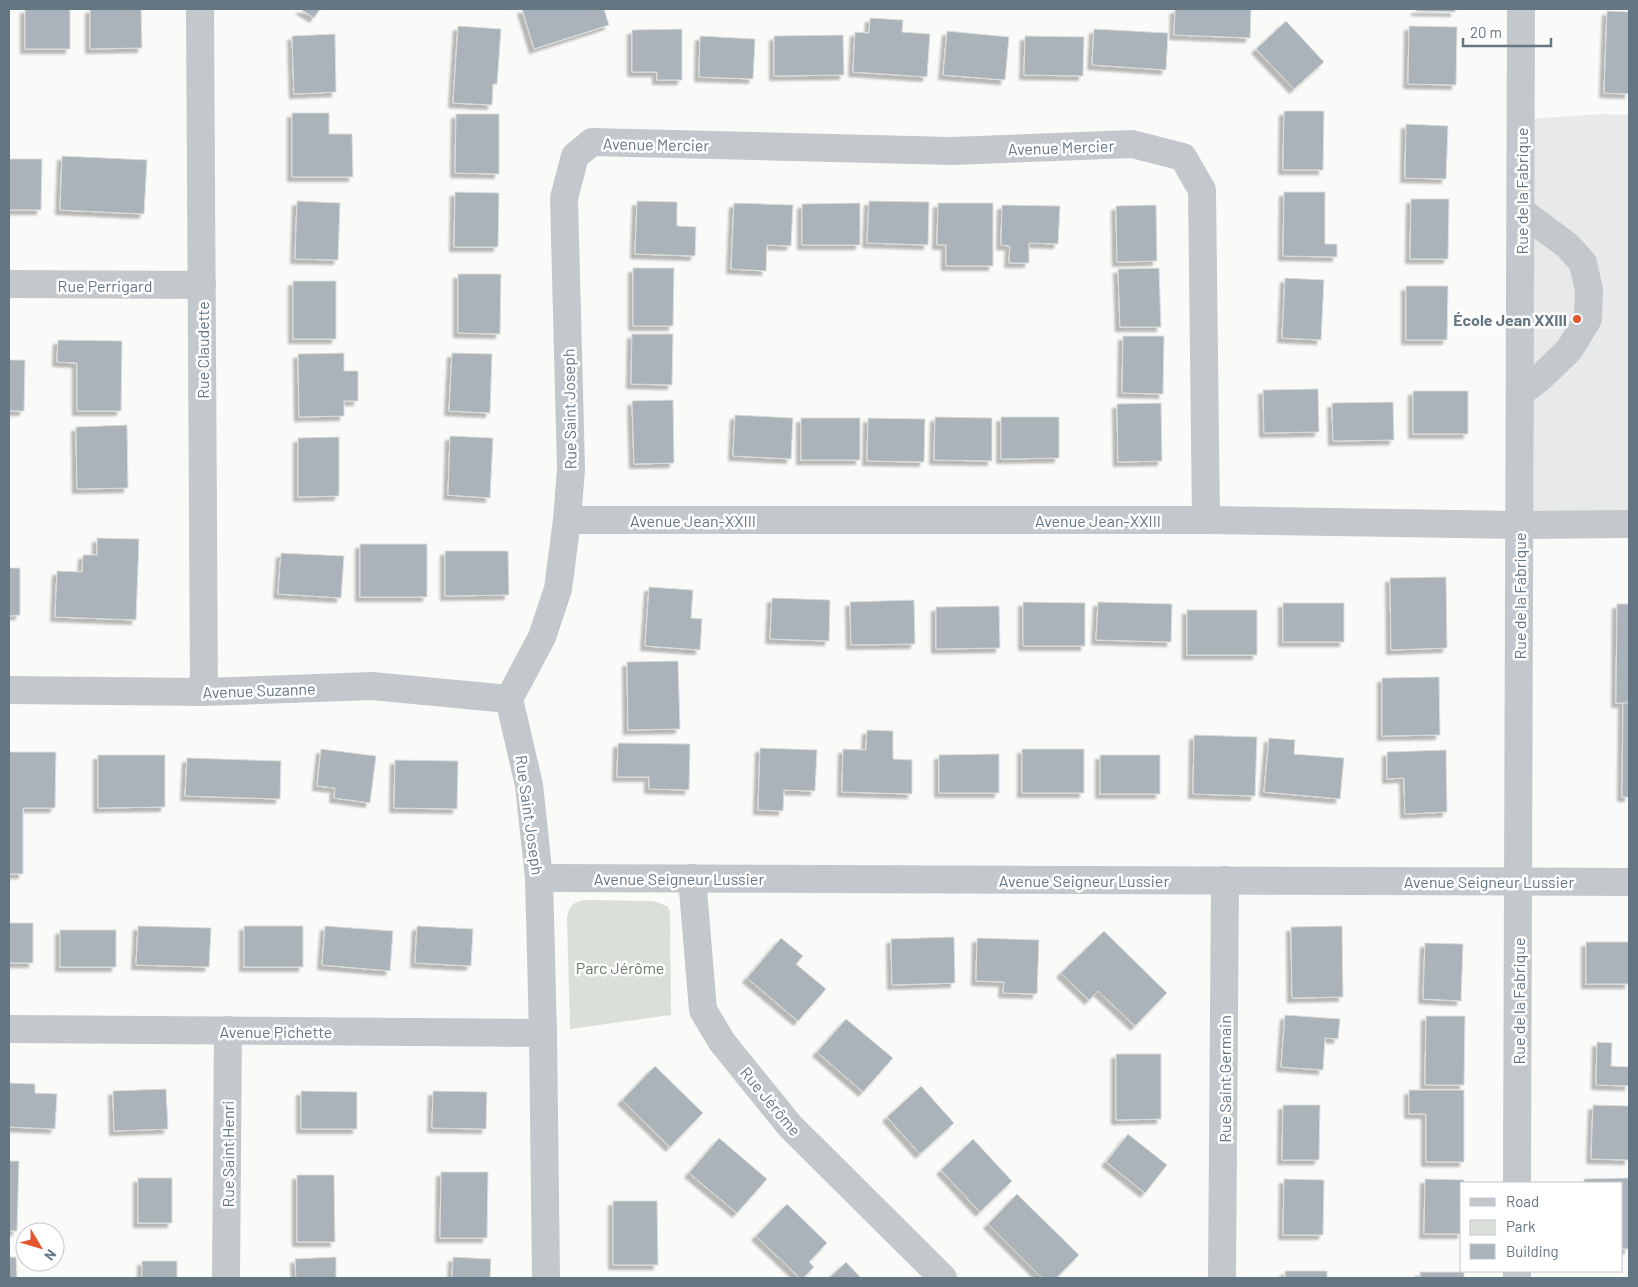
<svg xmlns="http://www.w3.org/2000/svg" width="1638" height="1287" font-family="Barlow,sans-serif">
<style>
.built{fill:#e8e9e9}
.green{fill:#dadfd7}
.building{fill:#aab3b9;stroke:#dcdcda;filter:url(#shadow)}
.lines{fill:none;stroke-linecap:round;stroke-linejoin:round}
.minor{stroke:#c3c8cc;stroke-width:28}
.poi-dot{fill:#e4572e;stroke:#fff;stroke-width:2}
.labels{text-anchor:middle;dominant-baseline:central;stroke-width:5;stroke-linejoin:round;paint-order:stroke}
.street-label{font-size:16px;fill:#657683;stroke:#fff}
.poi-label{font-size:16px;font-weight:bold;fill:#657683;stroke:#fff;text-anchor:end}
.park-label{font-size:16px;fill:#687a64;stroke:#fff}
</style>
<defs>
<filter id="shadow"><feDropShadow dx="-4.5" dy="4.5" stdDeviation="1" flood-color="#0004"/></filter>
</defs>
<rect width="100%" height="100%" fill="#fafaf8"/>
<path class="built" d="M1603 114 1629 115V519L1521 520 1529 119Z"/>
<path class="green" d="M586 900 653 901 667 906 670 912 671 1015 570 1029 567 917C569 906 574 901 586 900Z"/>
<g class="building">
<rect x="25" y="9" width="45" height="40"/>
<path d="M90 9H141L142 48 90 49Z"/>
<path d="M300 9H320L314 18Z"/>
<path d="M522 9H604L609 25 534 49Z"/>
<path d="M1175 9H1251L1250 38 1174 35Z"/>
<path d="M1416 9H1455V12L1416 11Z"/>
<path d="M1607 11 1629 12V94L1604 93Z"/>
<path d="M870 18 903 20 902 32 930 34 927 77 853 72 855 32 869 33Z"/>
<path d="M1286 21 1324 62 1294 89 1256 49Z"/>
<path d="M458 26 501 29 497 84H493L492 105 453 103Z"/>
<path d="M1409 26 1457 27 1456 85 1408 84Z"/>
<path d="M682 29V80H657V72H632V30Z"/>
<path d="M1094 29 1168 33 1166 70 1092 65Z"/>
<path d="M947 31 1009 37 1005 80 943 75Z"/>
<path d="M335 34 336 92 294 94 292 36Z"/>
<path d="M843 35 844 75 774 76V36Z"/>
<path d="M700 36 755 39 753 79 699 77Z"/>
<path d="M1025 36 1084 37 1083 76 1024 75Z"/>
<path d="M1284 111H1324L1323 170H1283Z"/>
<path d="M292 113H329V134H352L353 177H292Z"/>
<path d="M456 114H499V174L455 173Z"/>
<path d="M1406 124 1448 126 1446 179 1405 178Z"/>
<path d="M62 156 147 160 144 214 60 210Z"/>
<path d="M9 159H42L41 210H9Z"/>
<path d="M455 192 499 193 498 247H454Z"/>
<path d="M1284 192H1325V244H1337V257L1283 256Z"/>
<path d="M1411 199H1449L1448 259H1410Z"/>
<path d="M297 201 340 203 338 260 295 259Z"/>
<path d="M637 201 677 202V226L696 227 695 256 635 254Z"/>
<path d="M869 201 929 202 928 245 867 243Z"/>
<path d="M734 203 793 205 791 246 767 245 766 271 731 269Z"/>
<path d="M860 203V245H802V204Z"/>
<path d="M938 203H993V266H946V245H937Z"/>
<path d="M1002 205 1060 206 1058 244 1029 243V263H1009L1010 246 1001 245Z"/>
<path d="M1156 205 1157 261 1117 262 1116 206Z"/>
<path d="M633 268H674L673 326H633Z"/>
<path d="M1159 268 1161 327H1120L1118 269Z"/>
<path d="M458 274H501L500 334 458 333Z"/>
<path d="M1285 278 1324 280 1321 340 1282 338Z"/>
<rect x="293" y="281" width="43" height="58"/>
<path d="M1406 286H1448L1447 340H1406Z"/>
<path d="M632 334H673L672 385 631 384Z"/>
<path d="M1123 336H1164L1163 394 1122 393Z"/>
<path d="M58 340 122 341 121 411H77V363L57 362Z"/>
<path d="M344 353V371H358V401H344V416L299 417 298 354Z"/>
<path d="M452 353 492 354 490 413 449 411Z"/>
<path d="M9 360H25L24 411H9Z"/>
<path d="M1318 389 1319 432 1264 433 1263 390Z"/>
<rect x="1413" y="391" width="55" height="43"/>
<path d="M673 400 674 463 634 464 632 401Z"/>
<path d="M1393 402 1394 440 1333 441 1332 403Z"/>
<path d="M1161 403 1162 461 1118 462 1117 404Z"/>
<path d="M735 415 793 418 791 459 733 456Z"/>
<path d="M935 417 992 418V461L934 460Z"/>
<path d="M1001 417H1059V458L1001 459Z"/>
<rect x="801" y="418" width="59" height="42"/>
<path d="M868 418 925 419 924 462 867 461Z"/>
<path d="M127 425 128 488 77 489 76 427Z"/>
<path d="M450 436 493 438 490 498 448 495Z"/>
<path d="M339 437V496L298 497V438Z"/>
<path d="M97 538 139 539 136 620 55 617 57 571 82 572 83 555H97Z"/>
<rect x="360" y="544" width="67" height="53"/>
<path d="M445 551H508L509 595 445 596Z"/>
<path d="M281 553 344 556 341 598 278 594Z"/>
<path d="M9 568H20V615L9 616Z"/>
<path d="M1446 577 1447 648 1391 650 1390 578Z"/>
<path d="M649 587 693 590 691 618 702 619 700 650 645 646Z"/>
<path d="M772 598 830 600 829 641 770 639Z"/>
<path d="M914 600 915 644 851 645 850 602Z"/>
<path d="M1023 602 1085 603V646H1023Z"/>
<path d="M1098 602 1172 604 1171 642 1096 640Z"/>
<rect x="1283" y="603" width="61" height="39"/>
<path d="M1617 604H1629V703H1616Z"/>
<path d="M999 606 1000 648 936 649V607Z"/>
<rect x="1187" y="610" width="70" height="45"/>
<path d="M678 661 680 729 628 730 627 662Z"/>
<path d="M1439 677 1440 735 1382 736V678Z"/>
<path d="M1623 703H1629V797H1622Z"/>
<path d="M867 730 893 731V759L912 760V794L842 792 843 749 866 750Z"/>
<path d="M1194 735 1257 737 1255 796 1193 794Z"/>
<path d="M1269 738 1295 740 1294 754 1344 758 1340 799 1264 792Z"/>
<path d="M618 743 690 744 689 790 649 789V777H617Z"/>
<path d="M760 748 817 750 815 791 784 790 783 811 758 810Z"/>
<path d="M321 749 376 756 370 803 334 798 335 788 317 786Z"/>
<rect x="1022" y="749" width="62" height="44"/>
<path d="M1446 750 1447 812 1405 814 1404 778 1387 779V752Z"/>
<path d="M9 752H56L55 808H23V874H9Z"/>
<path d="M999 754V793H939V755Z"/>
<path d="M98 755H165V807L98 808Z"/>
<rect x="1100" y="755" width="60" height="39"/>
<path d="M187 758 281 761 280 799 185 796Z"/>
<path d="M395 760 458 761 457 809 394 808Z"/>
<rect x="9" y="923" width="24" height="40"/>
<path d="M138 926 211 928 209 967 136 965Z"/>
<rect x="244" y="926" width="59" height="41"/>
<path d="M325 926 393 931 390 971 322 965Z"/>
<path d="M417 926 473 929 471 966 415 963Z"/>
<path d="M1342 926 1343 997 1292 998 1291 927Z"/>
<rect x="60" y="930" width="56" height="37"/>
<path d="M1104 931 1167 993 1135 1026 1098 991 1089 1000 1061 973Z"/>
<path d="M954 937 955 983 892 985 891 939Z"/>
<path d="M781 938 803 956 796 964 826 989 798 1021 747 978Z"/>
<path d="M977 938 1039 940 1037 994 1003 993 1004 982 976 981Z"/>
<rect x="1586" y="942" width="43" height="42"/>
<path d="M1425 943 1463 944 1461 1001 1423 999Z"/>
<path d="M1285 1015 1340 1019 1338 1039 1325 1038 1323 1070 1281 1067Z"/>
<path d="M1426 1016H1465L1464 1085H1425Z"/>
<path d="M846 1019 893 1058 863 1092 817 1052Z"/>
<path d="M1597 1042 1612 1043 1611 1066 1629 1067V1086L1596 1085Z"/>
<path d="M1116 1054H1161V1119L1116 1120Z"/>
<path d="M655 1066 703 1113 670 1147 622 1100Z"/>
<path d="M9 1083 35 1084V1093L57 1094 55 1129 9 1127Z"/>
<path d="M921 1086 954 1123 920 1154 887 1117Z"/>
<path d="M166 1089 168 1129 114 1131 113 1091Z"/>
<path d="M1409 1090H1464V1162H1426V1114H1409Z"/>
<path d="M301 1091 357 1092V1129H301Z"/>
<path d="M433 1091 487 1092 486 1129 432 1128Z"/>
<path d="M1283 1105H1320L1319 1160H1282Z"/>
<path d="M1593 1105 1629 1106V1160L1591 1159Z"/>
<path d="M1128 1134 1167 1165 1145 1193 1106 1162Z"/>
<path d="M719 1138 767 1179 737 1213 689 1173Z"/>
<path d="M973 1139 1012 1181 980 1212 941 1170Z"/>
<path d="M9 1161H19L17 1231H9Z"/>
<path d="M441 1172H488L487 1238H440Z"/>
<path d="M297 1175H334L335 1242H297Z"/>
<rect x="138" y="1178" width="34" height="45"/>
<path d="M1629 1178V1249H1622V1183H1584V1179Z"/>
<path d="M1284 1179 1324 1180 1323 1235H1283Z"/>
<path d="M1425 1179 1464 1180V1183H1462V1234H1424Z"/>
<path d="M1017 1194 1079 1255 1056 1278H1042L988 1224Z"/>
<path d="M613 1201H657L658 1265H613Z"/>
<path d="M787 1204 827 1243 809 1262 814 1267 803 1278H800L756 1236Z"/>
<path d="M9 1257H16L17 1278H9Z"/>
<path d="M336 1257V1278H296L295 1259Z"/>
<path d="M453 1257 491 1259 490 1278H452Z"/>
<rect x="142" y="1261" width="35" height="17"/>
<path d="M846 1262 861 1278H829Z"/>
<rect x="1285" y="1271" width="42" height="7"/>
<rect x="1420" y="1272" width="44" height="6"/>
</g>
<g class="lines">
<g class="minor">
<path d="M200 9 204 692"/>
<path d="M9 284 202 285"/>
<path d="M1520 393 1540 378 1569 350 1588 319 1589 290 1583 263 1568 246 1521 211"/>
<path d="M567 520H1206L1520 525 1629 524"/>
<path d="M9 690 204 692 372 686 509 699"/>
<path d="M539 878 1629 882"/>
<path d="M692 878 703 1010 722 1042 790 1126 943 1278"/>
<path d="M9 1029 543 1033"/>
<path d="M1517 1183 1521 9"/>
<path d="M226 1278 228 1030"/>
<path d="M546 1278 543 1033 539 878 529 785 509 699 542 637 558 589 567 520 571 469 564 198 575 156 592 142 952 151 1132 144 1183 157 1202 190 1206 520"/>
<path d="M1222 1278 1225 880"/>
<path d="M1517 1278V1271"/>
</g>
</g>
<circle class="poi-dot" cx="1577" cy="319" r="5"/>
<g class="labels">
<g class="street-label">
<text transform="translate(656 144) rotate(1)">Avenue Mercier</text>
<text transform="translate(1061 147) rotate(-2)">Avenue Mercier</text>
<text transform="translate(1521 191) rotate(-90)">Rue de la Fabrique</text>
<text x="105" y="285">Rue Perrigard</text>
<text transform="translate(202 350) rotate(-90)">Rue Claudette</text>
<text transform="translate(569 409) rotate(-91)">Rue Saint Joseph</text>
<text x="693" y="520">Avenue Jean-XXIII</text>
<text x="1098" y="520">Avenue Jean-XXIII</text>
<text transform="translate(1519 596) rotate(-90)">Rue de la Fabrique</text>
<text transform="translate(259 690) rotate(-2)">Avenue Suzanne</text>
<text transform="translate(530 815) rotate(82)">Rue Saint Joseph</text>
<text x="679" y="878">Avenue Seigneur Lussier</text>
<text x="1084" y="880">Avenue Seigneur Lussier</text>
<text x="1489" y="881">Avenue Seigneur Lussier</text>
<text transform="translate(1518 1001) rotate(-90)">Rue de la Fabrique</text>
<text x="276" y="1031">Avenue Pichette</text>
<text transform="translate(1224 1079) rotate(-90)">Rue Saint Germain</text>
<text transform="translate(771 1101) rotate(50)">Rue Jérôme</text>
<text transform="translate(227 1154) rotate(-90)">Rue Saint Henri</text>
</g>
<g class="poi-label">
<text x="1567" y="319">École Jean XXIII</text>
</g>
<g class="park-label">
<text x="620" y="967">Parc Jérôme</text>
</g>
</g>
<rect width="1638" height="1287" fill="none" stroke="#657683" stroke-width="20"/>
<rect x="1460" y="1182" width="162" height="90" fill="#ffffff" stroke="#c1c8cd"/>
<rect x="1470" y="1198" width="25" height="8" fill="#c3c8cc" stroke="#c1c8cd"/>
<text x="1506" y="1207" font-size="15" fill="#657683">Road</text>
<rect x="1470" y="1220" width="25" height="15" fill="#dadfd7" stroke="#c1c8cd"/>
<text x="1506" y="1232" font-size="15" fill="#657683">Park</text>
<rect x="1470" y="1244" width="25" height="15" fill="#aab3b9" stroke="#c1c8cd"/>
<text x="1506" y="1257" font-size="15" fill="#657683">Building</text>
<g transform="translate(40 1247) rotate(128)"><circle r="24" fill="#ffffff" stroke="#c1c8cd"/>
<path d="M0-4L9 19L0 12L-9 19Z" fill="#e4572e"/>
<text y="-8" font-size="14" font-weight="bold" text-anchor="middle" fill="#657683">N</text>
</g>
<path d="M1463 38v8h88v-8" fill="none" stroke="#657683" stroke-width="2.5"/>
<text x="1470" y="38" font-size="15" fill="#657683" stroke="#ffffff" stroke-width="4" paint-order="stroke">20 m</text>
</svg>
